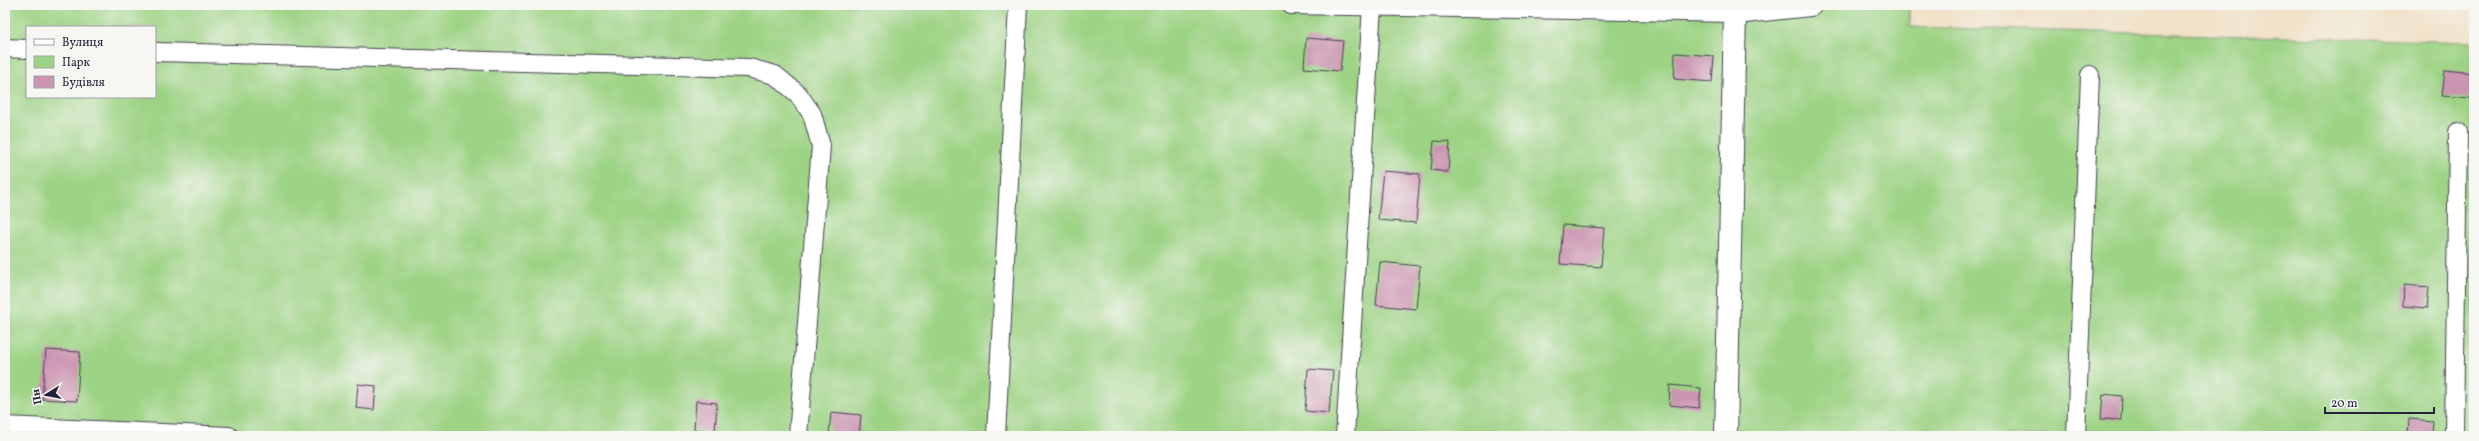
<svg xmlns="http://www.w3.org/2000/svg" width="2479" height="441" font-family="Vollkorn,serif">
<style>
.green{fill:#9dd384;stroke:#607a60;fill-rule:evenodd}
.building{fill:#cb95b1}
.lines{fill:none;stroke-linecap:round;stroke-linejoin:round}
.service-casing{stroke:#413f50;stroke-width:20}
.minor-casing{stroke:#413f50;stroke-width:24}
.service{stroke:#fff;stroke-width:18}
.minor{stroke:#fff;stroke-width:22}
</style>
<rect width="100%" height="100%" fill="#f6f6f2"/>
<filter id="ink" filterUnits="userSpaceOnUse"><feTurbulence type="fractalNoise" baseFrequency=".025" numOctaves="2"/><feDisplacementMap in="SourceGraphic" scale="8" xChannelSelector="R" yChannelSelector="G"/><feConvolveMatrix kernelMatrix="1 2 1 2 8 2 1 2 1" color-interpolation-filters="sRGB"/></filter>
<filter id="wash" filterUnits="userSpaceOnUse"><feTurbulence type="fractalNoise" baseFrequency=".012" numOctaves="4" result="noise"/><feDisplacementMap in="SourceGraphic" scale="16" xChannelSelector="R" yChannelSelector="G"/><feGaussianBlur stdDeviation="0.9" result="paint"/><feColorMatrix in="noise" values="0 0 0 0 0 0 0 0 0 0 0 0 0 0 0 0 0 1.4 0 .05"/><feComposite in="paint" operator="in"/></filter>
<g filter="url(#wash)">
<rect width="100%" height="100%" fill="#f1e1c7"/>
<path class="green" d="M5 5H1910V27L2474 42V436H5ZM27 27H155V97H27Z"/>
<g id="blocks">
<g class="building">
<path d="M1306 38 1343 41 1340 71 1304 68Z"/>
<path d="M1675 53 1714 56 1712 82 1674 79Z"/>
<path d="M2445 70 2474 73 2472 98 2442 96Z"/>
<path d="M1434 141 1450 142 1448 172 1431 170Z"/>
<path d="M1383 171 1420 174 1416 223 1378 220Z"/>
<path d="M1563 225 1604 228 1601 267 1560 264Z"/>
<path d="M1380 262 1420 266 1416 309 1376 305Z"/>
<path d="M2404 285 2429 287 2427 308 2403 306Z"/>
<path d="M46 350 80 352 77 401 42 399Z"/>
<path d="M1308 369 1333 371 1329 413 1305 411Z"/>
<path d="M358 384 376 386 374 410 356 408Z"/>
<path d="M1670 385 1701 388 1699 408 1669 405Z"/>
<path d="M2103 394 2122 396 2121 420 2101 419Z"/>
<path d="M696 401 717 403 715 432 694 430Z"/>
<path d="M831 412 861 415 859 436H829Z"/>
<path d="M2409 419 2433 421 2432 436H2408Z"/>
</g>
</g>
</g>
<g filter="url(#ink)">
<use href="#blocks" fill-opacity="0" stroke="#413f50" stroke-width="1"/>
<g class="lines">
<defs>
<g id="service">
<path d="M1291 5 1735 13"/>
<path d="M5 48 27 49"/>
<path d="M155 52 749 68 775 75 798 94 812 114 821 146 798 436"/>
<path d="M5 426 229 436"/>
<path d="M996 436 1018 5"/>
<path d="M1345 436 1372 6"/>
<path d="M2076 436 2090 75"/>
<path d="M2454 436 2458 132"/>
</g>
<path id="minor" d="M1726 436 1735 13 1810 5"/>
</defs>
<use href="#service" class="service-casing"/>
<use href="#minor" class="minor-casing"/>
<use href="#service" class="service"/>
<use href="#minor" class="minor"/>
</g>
</g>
<rect width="2479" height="441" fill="none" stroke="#f6f6f2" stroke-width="20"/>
<rect x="26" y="26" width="130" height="72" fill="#f6f6f2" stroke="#a1a1a9"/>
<rect x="34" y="39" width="20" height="6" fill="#ffffff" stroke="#a1a1a9"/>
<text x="62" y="46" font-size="12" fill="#22223b">Вулиця</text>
<rect x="34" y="56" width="20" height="12" fill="#9dd384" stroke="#a1a1a9"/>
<text x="62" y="66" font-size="12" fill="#22223b">Парк</text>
<rect x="34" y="76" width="20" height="12" fill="#cb95b1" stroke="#a1a1a9"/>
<text x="62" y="86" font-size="12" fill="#22223b">Будівля</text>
<g transform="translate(46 395) rotate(259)" stroke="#f6f6f2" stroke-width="3" paint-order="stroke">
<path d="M0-3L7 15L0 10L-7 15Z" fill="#22223b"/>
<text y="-6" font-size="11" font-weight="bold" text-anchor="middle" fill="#22223b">Пн</text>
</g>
<path d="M2325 407v6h109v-6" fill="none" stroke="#22223b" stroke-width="2"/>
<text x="2331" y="407" font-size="12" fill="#22223b" stroke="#f6f6f2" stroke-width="3" paint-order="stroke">20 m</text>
</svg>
